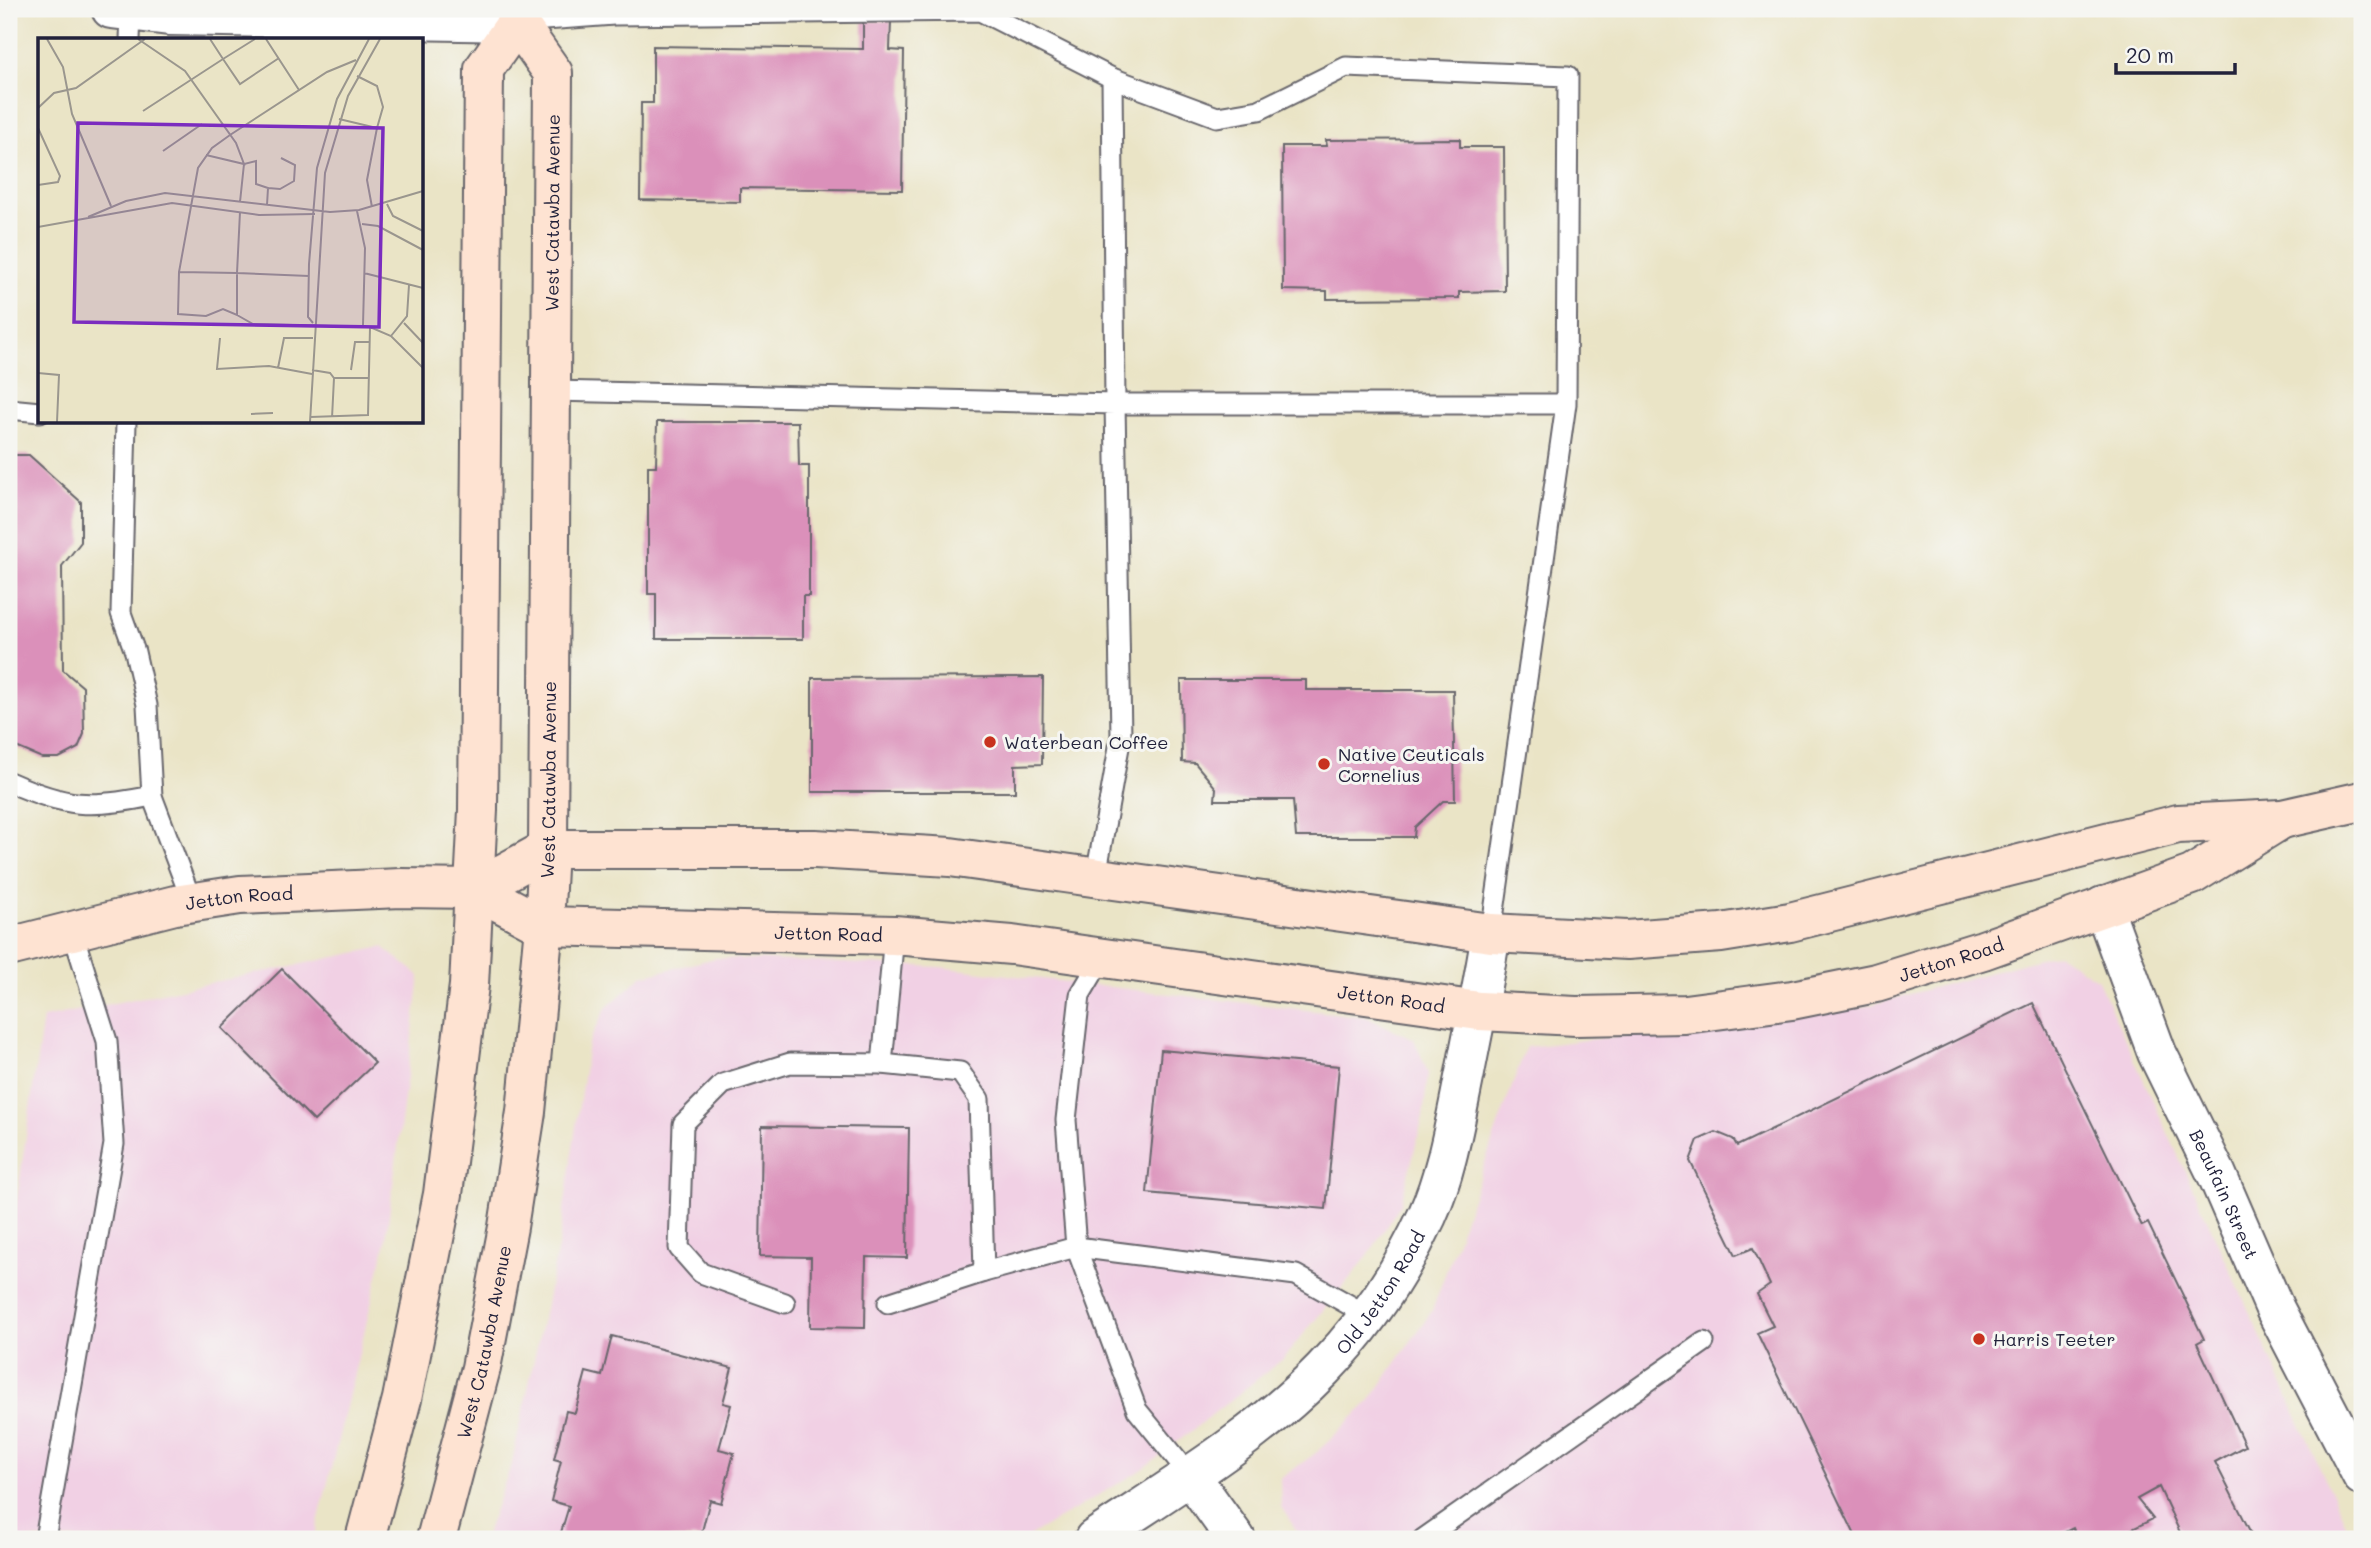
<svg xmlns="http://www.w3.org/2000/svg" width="2371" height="1548" font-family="Mali,sans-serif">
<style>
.built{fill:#f1d0e4}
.building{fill:#db90ba}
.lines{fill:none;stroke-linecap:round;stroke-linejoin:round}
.lane-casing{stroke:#68666c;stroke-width:23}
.street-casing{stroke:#68666c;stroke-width:42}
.secondary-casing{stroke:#68666c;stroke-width:42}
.lane{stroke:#fff;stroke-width:19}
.street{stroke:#fff;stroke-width:38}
.secondary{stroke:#fee3d2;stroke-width:38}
.poi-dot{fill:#c8321e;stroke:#f6f6f2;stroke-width:2.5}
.labels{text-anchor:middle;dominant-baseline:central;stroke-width:6;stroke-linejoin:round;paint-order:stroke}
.street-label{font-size:18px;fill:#22223b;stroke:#f6f6f2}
.poi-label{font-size:18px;fill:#22223b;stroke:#f6f6f2;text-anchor:start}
.inset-road{fill:none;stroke:#9a968e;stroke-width:2}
.view{fill:#7b2cbf;fill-opacity:0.15;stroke:#7b2cbf;stroke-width:3.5}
.inset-edge{fill:none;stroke:#22223b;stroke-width:3.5}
</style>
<rect width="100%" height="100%" fill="#f6f6f2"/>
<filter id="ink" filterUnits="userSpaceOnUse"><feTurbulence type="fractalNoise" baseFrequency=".0143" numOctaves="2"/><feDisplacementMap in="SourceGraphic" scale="14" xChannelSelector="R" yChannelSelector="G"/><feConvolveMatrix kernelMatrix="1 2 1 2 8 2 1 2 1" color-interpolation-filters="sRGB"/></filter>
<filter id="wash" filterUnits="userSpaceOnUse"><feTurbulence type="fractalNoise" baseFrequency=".00686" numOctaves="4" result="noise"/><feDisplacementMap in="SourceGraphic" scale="28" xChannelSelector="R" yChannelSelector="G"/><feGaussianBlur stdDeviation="1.57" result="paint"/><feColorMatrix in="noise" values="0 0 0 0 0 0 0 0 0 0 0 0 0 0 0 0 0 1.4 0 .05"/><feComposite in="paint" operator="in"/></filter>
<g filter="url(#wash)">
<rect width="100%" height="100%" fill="#eae4c6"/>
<g class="built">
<path d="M383 947 420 976 385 1246 314 1539H9V1255L43 1018Z"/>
<path d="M2058 954 2098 980 2353 1539H1302L1281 1507 1280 1479 1317 1452 1368 1403 1432 1311 1526 1047 1859 1008Z"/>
<path d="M716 958 939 967 1366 1017 1414 1039 1428 1073 1423 1117 1401 1203 1368 1256 1283 1359 1143 1469 1025 1539H484L512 1463 559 1243 588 1044 606 1008 642 976Z"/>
</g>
<g id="blocks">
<g class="building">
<path d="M863 21H891L890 50 904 51 902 190 740 188V202L640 200 641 103H653V46L863 49Z"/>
<path d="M1460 139V147H1504L1505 291 1459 292V298L1327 299V291L1283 290 1282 146H1327L1326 140Z"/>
<path d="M657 422H798L799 466H809V596H803V639H656V594H648V466H656Z"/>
<path d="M9 455H29L81 502V542L62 566 63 670 83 687 84 734 78 748 59 758H42L9 744Z"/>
<path d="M1043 677 1042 764 1015 765V792H812V678Z"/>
<path d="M1181 680H1306V690H1453L1455 801H1443L1415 827 1414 837H1296L1293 800H1215L1216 788 1195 763 1182 762Z"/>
<path d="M282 969 375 1063 314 1121 222 1028Z"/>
<path d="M2033 1003 2142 1226 2148 1223 2204 1339 2197 1343 2245 1446 2215 1462 2254 1539H2183L2159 1487 2137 1499 2153 1519 2112 1539H2078L2073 1528 2050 1539H1857L1757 1333 1773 1326 1757 1294 1770 1285 1753 1248 1736 1255 1690 1161 1698 1140 1716 1132 1733 1139 1737 1146Z"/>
<path d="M1161 1050 1339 1066 1326 1209 1147 1193Z"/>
<path d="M762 1126 909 1128 907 1258 866 1257 865 1328 810 1327 811 1257 760 1256Z"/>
<path d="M612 1336 732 1368 723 1403 731 1405 719 1449 734 1453 721 1503 710 1500 700 1539 691 1537V1539H559L569 1506 551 1501 561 1461 554 1459 566 1411 575 1413 586 1372 602 1376Z"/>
</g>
</g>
</g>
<g filter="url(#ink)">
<use href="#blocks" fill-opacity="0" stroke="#68666c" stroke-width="2"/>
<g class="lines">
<defs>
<g id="lane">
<path d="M517 22 614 15 980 11 1112 78"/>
<path d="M130 40 131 12"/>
<path d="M553 391 1115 404 1121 736 1096 876"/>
<path d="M9 409 40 412"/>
<path d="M126 422 121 613 135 652 147 705 152 796 192 902"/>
<path d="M9 782C66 807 90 809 152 796"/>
<path d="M1491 933 1566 404 1568 76 1346 67 1259 110 1217 117 1112 78 1115 404H1566"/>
<path d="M894 935 882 1064 960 1072 979 1099 984 1272 1076 1247 1066 1120 1080 995 1102 958"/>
<path d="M785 1303 701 1273 679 1248 683 1124 723 1084 790 1063 882 1064"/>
<path d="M888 1303 984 1272"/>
<path d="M1190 1475 1137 1410 1076 1247 1296 1275 1369 1316"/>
<path d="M45 1539 114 1144 107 1041 72 930"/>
<path d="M1423 1539 1704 1342"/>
</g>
<g id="street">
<path d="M111 9 169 16 517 22"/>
<path id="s1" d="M2103 906 2157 1053 2217 1175 2275 1309 2362 1476"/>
<path d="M1190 1475 1236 1539"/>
<path id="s2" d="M1094 1539C1172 1487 1257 1437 1323 1369 1366 1325 1401 1272 1427 1216 1447 1172 1455 1121 1465 1073 1474 1026 1484 980 1491 933"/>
</g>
<g id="secondary">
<path d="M475 889 548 849H815L950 857 1491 933 1627 940 1721 933 1790 922 2178 824 2282 819 2362 801"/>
<path id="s3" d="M9 947 175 905 240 895 401 888 475 889 544 926 894 935 1012 945 1479 1011 1576 1016 1685 1014 1792 1000 1876 983 1983 950 2192 875 2282 819"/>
<path d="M365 1539 402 1399 443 1194 469 985 478 810 484 69 517 22"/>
<path id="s4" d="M436 1539 481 1368 508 1227 526 1112 544 926 548 849 553 73 517 22V9"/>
</g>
</defs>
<use href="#lane" class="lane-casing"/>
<use href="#street" class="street-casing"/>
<use href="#secondary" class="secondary-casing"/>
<use href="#lane" class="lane"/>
<use href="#street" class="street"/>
<use href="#secondary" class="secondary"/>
</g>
</g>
<g class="poi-dot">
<circle cx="990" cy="742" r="7"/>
<circle cx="1324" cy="764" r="7"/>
<circle cx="1979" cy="1339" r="7"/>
</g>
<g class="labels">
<g class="street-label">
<text stroke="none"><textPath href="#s4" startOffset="1337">West Catawba Avenue</textPath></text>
<text stroke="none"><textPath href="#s4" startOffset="770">West Catawba Avenue</textPath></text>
<text stroke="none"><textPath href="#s3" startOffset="236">Jetton Road</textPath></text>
<text stroke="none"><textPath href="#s3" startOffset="835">Jetton Road</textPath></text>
<text stroke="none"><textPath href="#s3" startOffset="1969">Jetton Road</textPath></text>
<text stroke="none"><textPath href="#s3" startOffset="1402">Jetton Road</textPath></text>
<text stroke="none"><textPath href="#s1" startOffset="313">Beaufain Street</textPath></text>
<text stroke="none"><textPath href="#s2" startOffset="382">Old Jetton Road</textPath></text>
<text stroke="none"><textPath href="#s4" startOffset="203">West Catawba Avenue</textPath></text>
</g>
<g class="poi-label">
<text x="1004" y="742">Waterbean Coffee</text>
<text x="1338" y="754">Native Ceuticals<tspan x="1338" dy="21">Cornelius</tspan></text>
<text x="1993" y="1339">Harris Teeter</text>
</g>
</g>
<g transform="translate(38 38)">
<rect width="385" height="385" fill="#eae4c6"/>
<path class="inset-road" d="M9 1 25 29 34 76 73 168M100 1 147 33 198 105 206 126 168 117M172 1 185 21 217 1M228 1 261 52M319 38 339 48 345 69 339 90M0 70 16 55 38 50 107 1M105 73 185 21 202 46 241 20M301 81 339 90 329 142 334 169M0 90 22 138 20 144 0 147M125 113 164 86M230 150 242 151 256 143 257 127 243 120M202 164 206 126 218 123V146L230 150 229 167M349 166 355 178 385 193M319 173 327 210 325 287M202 174 199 235 271 238M50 179 88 163 127 155 292 174 321 172 385 153M324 186 340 188 385 212M0 189 134 165 221 177 277 176M141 234 199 235V277L185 271 168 278 140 276 141 234 160 130 174 110 192 97 289 34 318 22M326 235 385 250M199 277 215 286 332 289 353 298 385 330M275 285 270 279 271 226 279 130 299 61 331 1M366 285 385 305M353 298 369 278 371 247M182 300 179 331 231 328 274 336M240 330 246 300H275M274 332 292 335 296 340H331M313 332 317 304H332M0 335 21 337 19 384M213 376 235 375M272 379 330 377 332 289M294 380 296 340M272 384 287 135 310 58 342 1"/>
<path class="view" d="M40 85 345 90 341 289 36 284Z"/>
<rect width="385" height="385" class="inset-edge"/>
</g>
<rect width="2371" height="1548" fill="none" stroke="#f6f6f2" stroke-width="35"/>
<path d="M2116 63v10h119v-10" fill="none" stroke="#22223b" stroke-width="3.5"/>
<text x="2126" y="63" font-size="21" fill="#22223b" stroke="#f6f6f2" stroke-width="5" paint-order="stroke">20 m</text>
</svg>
